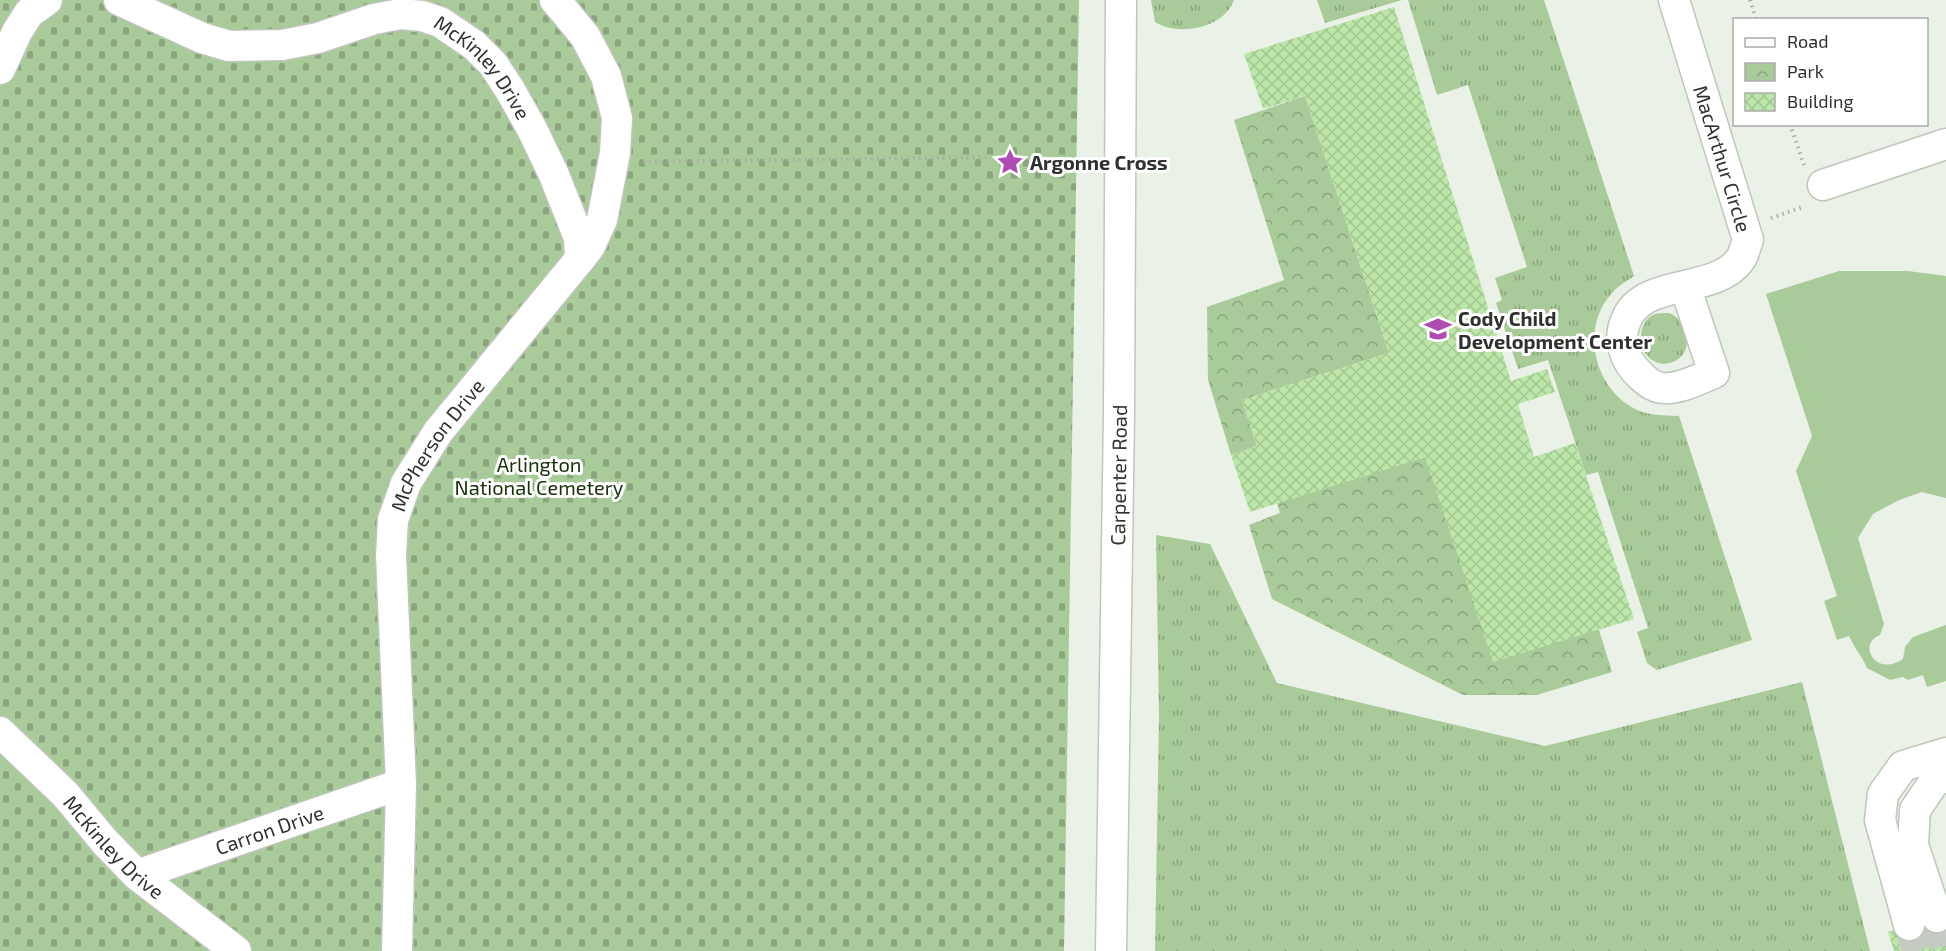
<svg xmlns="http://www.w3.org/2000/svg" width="1946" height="951" font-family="'Exo 2',sans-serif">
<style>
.grass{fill:url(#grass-tufts)}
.cemetery{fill:url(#cemetery-stones)}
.park{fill:url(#park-crowns)}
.pitch{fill:#a9cb99}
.building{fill:url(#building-cross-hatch)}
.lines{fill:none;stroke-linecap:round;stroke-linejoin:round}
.minor-tunnel{stroke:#c4cbc2;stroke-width:30;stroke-dasharray:30 15;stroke-linecap:butt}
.minor-casing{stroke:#bfc6bb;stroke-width:33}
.path{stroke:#a8afa6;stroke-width:4;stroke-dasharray:1.5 4.5;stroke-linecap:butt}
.minor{stroke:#fff;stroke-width:30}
.labels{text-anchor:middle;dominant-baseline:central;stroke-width:6;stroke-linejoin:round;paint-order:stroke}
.street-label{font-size:20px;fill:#2e312d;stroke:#fff}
.poi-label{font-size:20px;font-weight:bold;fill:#2e312d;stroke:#fff;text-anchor:start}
.park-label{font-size:20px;fill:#173207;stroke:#fff}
</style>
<defs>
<pattern id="grass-tufts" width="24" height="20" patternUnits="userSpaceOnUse" patternTransform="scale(1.5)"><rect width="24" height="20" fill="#a9cb99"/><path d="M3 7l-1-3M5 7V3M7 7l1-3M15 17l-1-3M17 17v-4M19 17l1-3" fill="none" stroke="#8aa57d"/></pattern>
<pattern id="cemetery-stones" width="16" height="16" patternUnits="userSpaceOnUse" patternTransform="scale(1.5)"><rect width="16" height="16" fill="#a9cb99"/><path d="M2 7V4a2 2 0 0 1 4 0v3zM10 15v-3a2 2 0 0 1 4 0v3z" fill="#8aa57d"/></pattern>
<pattern id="park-crowns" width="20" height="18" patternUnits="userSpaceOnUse" patternTransform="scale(1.5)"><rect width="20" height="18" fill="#a9cb99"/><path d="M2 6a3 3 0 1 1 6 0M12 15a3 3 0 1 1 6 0" fill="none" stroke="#8aa57d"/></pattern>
<pattern id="building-cross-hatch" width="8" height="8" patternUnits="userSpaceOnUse" patternTransform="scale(1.5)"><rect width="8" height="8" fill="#bce7a8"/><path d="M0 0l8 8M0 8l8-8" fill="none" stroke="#a2c791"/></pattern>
</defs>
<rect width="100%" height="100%" fill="#eaf2e7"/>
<g class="grass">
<path d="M1151 0H1234C1224 28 1179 37 1155 22Z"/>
<path d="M1317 0H1402L1325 23Z"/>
<path d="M1408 0H1544L1634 276C1627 281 1618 286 1612 293 1581 327 1593 383 1630 406 1644 416 1663 415 1679 416L1752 640 1657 670 1647 663 1637 632 1648 628 1598 472 1586 475 1548 360 1518 369 1496 303 1502 300 1495 278 1527 267 1468 85 1437 95Z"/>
<path d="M1669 313C1677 316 1681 321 1684 329 1699 363 1652 378 1642 346 1639 335 1642 319 1655 314 1659 313 1665 313 1669 313Z"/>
<path d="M1156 535 1210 544 1277 683 1545 746 1802 682 1870 951H1155L1159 716Z"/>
</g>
<path class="cemetery" d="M0 0H1079L1064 951H0Z"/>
<g class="park">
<path d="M1305 96 1389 353 1242 400 1257 446 1231 455 1208 380 1207 307 1284 280 1234 120Z"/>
<path d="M1425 457 1599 630 1612 672 1537 695H1463L1272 599 1249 525 1280 513 1277 503Z"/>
</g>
<path class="pitch" d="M1839 271H1908L1946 276V498L1922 492 1899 500 1873 514 1858 538 1884 624 1880 635C1857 643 1875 678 1903 659L1905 647 1913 637 1946 625V681L1927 687 1923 675 1908 680 1903 677 1890 680 1867 668C1862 656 1855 649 1849 636L1837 640 1824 601 1837 596 1796 471 1812 436 1766 294Z"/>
<g class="building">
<path d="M1394 7 1511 381 1547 369 1555 392 1518 404 1534 457 1575 443 1634 619 1493 662 1425 457 1250 512 1231 455 1257 446 1242 400 1389 353 1305 96 1263 109 1244 54Z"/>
<path d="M1946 913V951H1894L1888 932Z"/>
</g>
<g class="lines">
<g class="minor-tunnel">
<path d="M1937 917 1946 946"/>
<path d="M1909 925 1917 951"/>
</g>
<defs>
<g id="minor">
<path id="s1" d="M119 0 202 38 229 46 282 45 318 38 374 19 401 14 422 16 440 22 474 45 493 64 510 90 532 129 554 175 579 238 580 259"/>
<path id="s2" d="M1674 0 1748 240C1745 246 1744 256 1739 261 1715 293 1647 279 1628 316 1616 339 1624 361 1642 377 1647 382 1655 387 1662 388 1678 390 1699 379 1714 373L1685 286"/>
<path d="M0 69 17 32 29 13 47 0"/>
<path d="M1823 185 1946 144"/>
<path id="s3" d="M0 732 65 794 105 842 137 875 236 951"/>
<path id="s4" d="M137 875 401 784"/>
<path d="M1937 917 1913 845 1915 810 1934 782 1946 776"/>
<path d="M1909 925 1880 820 1883 794 1903 766 1946 753"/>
<path id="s5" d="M397 951 401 784 391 555 393 520 406 483 438 432 580 259 590 246 602 220 615 153 617 118 606 76 585 36 555 0"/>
<path id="s6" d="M1111 951 1119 413 1121 0"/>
</g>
</defs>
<use href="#minor" class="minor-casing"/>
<g class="path">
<path d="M1750 0 1756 20"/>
<path d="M1790 124 1804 165"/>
<path d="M643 162 987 157"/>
<path d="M1771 218 1803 207"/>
</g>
<use href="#minor" class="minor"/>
</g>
<defs>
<symbol id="sight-bare" viewBox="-9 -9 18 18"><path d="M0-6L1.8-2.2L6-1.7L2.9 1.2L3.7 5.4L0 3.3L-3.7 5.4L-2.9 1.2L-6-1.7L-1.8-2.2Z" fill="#af4cb3" stroke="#fff" stroke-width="2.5" paint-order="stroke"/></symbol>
<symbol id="school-bare" viewBox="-9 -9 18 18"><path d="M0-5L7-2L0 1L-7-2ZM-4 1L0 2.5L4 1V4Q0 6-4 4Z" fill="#af4cb3" stroke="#fff" stroke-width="2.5" paint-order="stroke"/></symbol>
</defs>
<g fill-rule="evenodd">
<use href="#sight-bare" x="991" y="143" width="38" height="38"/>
<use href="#school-bare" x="1419" y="310" width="38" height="38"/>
</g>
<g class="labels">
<g class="street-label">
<text stroke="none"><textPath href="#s1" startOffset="399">McKinley Drive</textPath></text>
<text stroke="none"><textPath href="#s2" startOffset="166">MacArthur Circle</textPath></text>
<text stroke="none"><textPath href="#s5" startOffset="519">McPherson Drive</textPath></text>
<text stroke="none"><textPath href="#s6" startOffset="476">Carpenter Road</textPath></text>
<text stroke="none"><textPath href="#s4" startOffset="140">Carron Drive</textPath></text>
<text stroke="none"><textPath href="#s3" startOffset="162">McKinley Drive</textPath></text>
</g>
<g class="poi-label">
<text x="1030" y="162">Argonne Cross</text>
<text x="1458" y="318">Cody Child<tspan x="1458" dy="23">Development Center</tspan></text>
</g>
<g class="park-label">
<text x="539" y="464">Arlington<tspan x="539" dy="23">National Cemetery</tspan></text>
</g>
</g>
<rect x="1733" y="18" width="195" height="108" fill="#ffffff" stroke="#abadab" stroke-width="1.5"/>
<rect x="1745" y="38" width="30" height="9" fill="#ffffff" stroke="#abadab" stroke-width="1.5"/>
<text x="1787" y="48" font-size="18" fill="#2e312d">Road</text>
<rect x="1745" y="63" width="30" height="18" fill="url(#park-crowns)" stroke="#abadab" stroke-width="1.5"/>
<text x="1787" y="78" font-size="18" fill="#2e312d">Park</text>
<rect x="1745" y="93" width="30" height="18" fill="url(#building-cross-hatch)" stroke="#abadab" stroke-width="1.5"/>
<text x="1787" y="108" font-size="18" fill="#2e312d">Building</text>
</svg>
